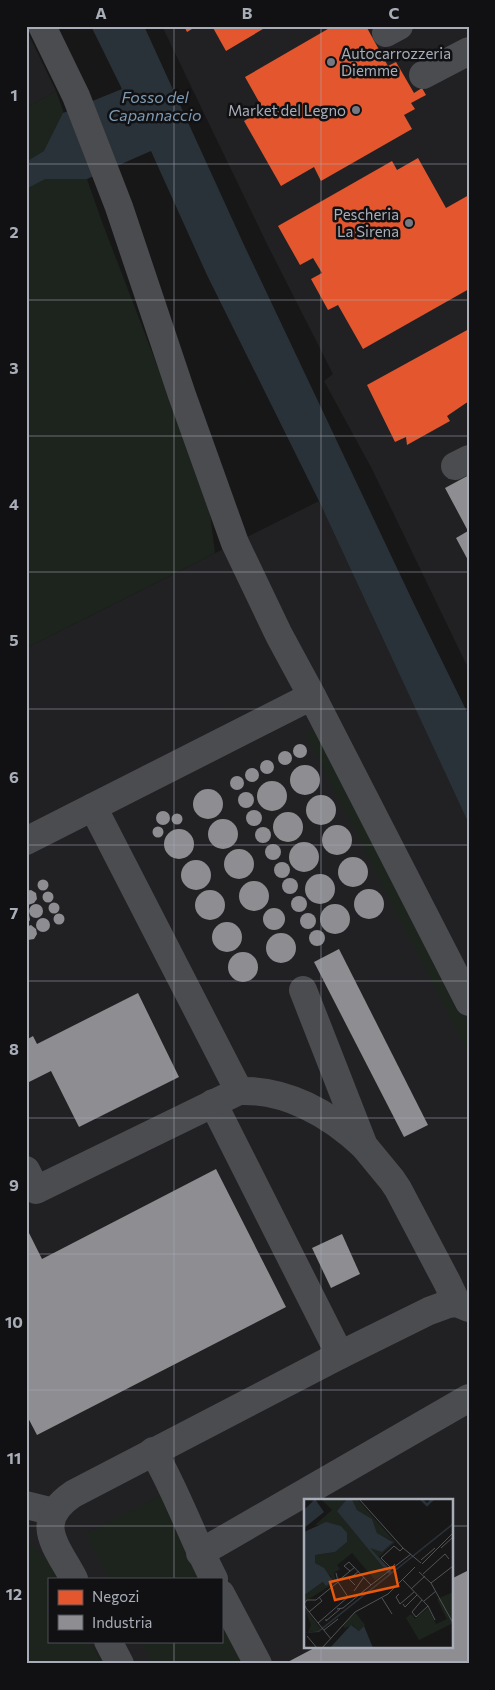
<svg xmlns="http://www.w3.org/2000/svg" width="495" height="1690" font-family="Commissioner,sans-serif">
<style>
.built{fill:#212123;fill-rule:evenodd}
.green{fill:#1d241e}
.water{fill:#2a3239}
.shops{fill:#e4572e}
.industry{fill:#8d8d92}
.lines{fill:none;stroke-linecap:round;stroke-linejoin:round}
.minor{stroke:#4b4c50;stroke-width:28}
.grid{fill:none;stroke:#a8adb8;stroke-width:1;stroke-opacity:0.55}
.poi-dot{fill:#757880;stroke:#111113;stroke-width:2}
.labels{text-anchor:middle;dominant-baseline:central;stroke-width:5;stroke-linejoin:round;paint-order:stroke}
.poi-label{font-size:15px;fill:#a8adb8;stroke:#111113;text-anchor:end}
.water-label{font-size:16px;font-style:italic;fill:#7f9bb3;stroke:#111113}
.inset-river{fill:none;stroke:#2a3239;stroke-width:2.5}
.inset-road{fill:none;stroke:#515357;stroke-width:1}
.view{fill:#e8590c;fill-opacity:0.15;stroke:#e8590c;stroke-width:2.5}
.inset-edge{fill:none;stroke:#a8adb8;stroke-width:2.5}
.neatline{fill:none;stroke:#a8adb8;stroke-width:2}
.grid-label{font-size:16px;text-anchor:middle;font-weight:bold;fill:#a8adb8}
</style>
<rect width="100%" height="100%" fill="#171717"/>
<g class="built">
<path d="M162 26H465L469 34V670L372 469 324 381 333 374 266 242Z"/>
<path d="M26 29 56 91 26 108Z"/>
<path d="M319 501 469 823V1664H102L90 1641H221V1579H59L30 1544 26 1543V648ZM305 1500H451V1646H305Z"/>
</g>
<g class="green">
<path d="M56 91 102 222 208 498 215 553 26 648V108Z"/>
<path d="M317 727 469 1024V1055L305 733Z"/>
<path d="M162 1495 205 1579H109L86 1534Z"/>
<path d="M26 1543 30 1544 51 1563 59 1579H49V1641H90L102 1664H26Z"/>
<path d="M221 1610 246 1659 238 1664H152L141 1641H221Z"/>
</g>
<path class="water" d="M91 26H144L244 245 414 604 469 716V824L319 501 207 275 151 151 87 179H45L26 189V162L44 151 63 113 122 89Z"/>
<g class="shops">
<path d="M184 26H197L187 32Z"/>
<path d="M212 26H268L226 51Z"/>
<path d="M333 26H366L388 66 396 62 414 93 422 88 426 95 411 103 415 109 404 115 412 129 321 181 314 167 281 186 244 121 263 109 245 77Z"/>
<path d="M418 158 446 208 469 195V229L467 230 469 232V257L467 258 469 260V289L363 349 338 305 328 310 311 279 322 273 313 258 300 265 278 226 392 161 397 170Z"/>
<path d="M469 329V401L447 416 450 421 407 445 406 437 395 442 367 385Z"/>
</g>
<g class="industry">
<path d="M469 475V562L456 538 468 531 445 488Z"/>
<circle cx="300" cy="751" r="7"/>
<circle cx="285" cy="758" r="7"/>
<circle cx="267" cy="767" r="7"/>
<circle cx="305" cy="780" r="15"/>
<circle cx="252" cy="775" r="7"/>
<circle cx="237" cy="783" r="7"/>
<circle cx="272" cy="796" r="15"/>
<circle cx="208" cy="804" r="15"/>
<circle cx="246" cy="800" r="8"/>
<circle cx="321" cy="810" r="15"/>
<circle cx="254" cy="818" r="8"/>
<circle cx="163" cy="818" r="7"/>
<circle cx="288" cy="827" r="15"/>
<circle cx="177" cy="819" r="5.5"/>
<circle cx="223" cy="834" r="15"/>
<circle cx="337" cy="840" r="15"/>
<circle cx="158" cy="832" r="5.5"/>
<circle cx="263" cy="835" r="8"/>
<circle cx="179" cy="844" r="15"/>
<circle cx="304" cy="857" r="15"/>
<circle cx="273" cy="852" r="8"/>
<circle cx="239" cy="864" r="15"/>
<circle cx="353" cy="872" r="15"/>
<circle cx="196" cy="875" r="15"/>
<circle cx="282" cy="870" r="8"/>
<circle cx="320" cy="889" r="15"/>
<circle cx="290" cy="886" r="8"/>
<circle cx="43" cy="885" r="5.5"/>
<circle cx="254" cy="896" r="15"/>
<circle cx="369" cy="904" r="15"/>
<circle cx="210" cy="905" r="15"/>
<path d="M31 890 36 893 37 899 34 903 28 905 26 903V891Z"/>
<circle cx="48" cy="897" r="5.5"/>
<circle cx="299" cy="904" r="8"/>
<circle cx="54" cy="908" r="5.5"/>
<circle cx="335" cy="919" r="15"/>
<circle cx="36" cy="911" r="7"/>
<circle cx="274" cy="919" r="11"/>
<circle cx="308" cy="921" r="8"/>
<path d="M26 913 29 914 30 920 26 926Z"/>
<circle cx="59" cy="919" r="5.5"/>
<circle cx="43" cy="925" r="7"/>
<circle cx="227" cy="937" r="15"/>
<path d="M31 925 36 929 37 934 34 939 28 940 26 938V927Z"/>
<circle cx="317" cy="938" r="8"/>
<circle cx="281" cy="948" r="15"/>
<path d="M339 949 428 1125 404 1137 314 962Z"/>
<circle cx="243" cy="967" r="15"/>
<path d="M138 993 179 1077 79 1127 51 1071 27 1083 26 1040 33 1036 37 1044Z"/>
<path d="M216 1169 286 1307 37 1435 26 1414V1227L42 1259Z"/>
<path d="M342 1234 360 1274 331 1288 312 1248Z"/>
<path d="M469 1570V1664H284L318 1646H451V1579Z"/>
</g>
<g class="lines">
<g class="minor">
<path d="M42 26 76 96 119 207 182 395 235 543 279 635 312 696"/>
<path d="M386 33 399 26"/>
<path d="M423 75 469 51"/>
<path d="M455 466 469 459"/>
<path d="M93 807 239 1091"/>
<path d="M26 841 312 696 469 1002"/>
<path d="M303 990 364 1146 392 1180 398 1189 447 1282 457 1303"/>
<path d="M213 1103 340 1355"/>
<path d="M26 1170 36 1190 239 1091C286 1089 330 1114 364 1146"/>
<path d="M153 1451C177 1492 192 1537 214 1579"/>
<path d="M26 1505 54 1512"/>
<path d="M200 1553 469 1398"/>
<path d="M74 1579C56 1545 32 1522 73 1494L340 1355 429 1311 448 1304 457 1303 469 1308"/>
<path d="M221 1594 258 1664"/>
<path d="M108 1641 120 1664"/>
</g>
</g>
<path class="grid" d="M174 26V1579M321 26V1500M26 164H469M26 300H469M26 436H469M26 572H469M26 709H469M26 845H469M26 981H469M26 1118H469M26 1254H469M26 1390H469M26 1526H305M451 1526H469M174 1641V1664M321 1646V1664"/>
<g class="poi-dot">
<circle cx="331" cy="62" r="5"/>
<circle cx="356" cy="110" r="5"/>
<circle cx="409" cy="223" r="5"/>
</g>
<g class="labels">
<g class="poi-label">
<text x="341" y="53" text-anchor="start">Autocarrozzeria<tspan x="341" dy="17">Diemme</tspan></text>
<text x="346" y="110">Market del Legno</text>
<text x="399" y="214">Pescheria<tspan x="399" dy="17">La Sirena</tspan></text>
</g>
<g class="water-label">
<text x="155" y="96">Fosso del<tspan x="155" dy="18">Capannaccio</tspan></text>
</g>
</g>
<g transform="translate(304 1499)">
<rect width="149" height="149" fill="#171717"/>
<path d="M17 0H43L33 12 66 48 78 53 89 42 73 34 68 20 53 11 48 0H53L91 43 75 58 87 71 71 81 48 54 33 66 36 70 30 74 32 83 0 103 2 94 28 78 11 64V56L31 53 43 43 37 27 11 26 28 11ZM149 93V124L115 141 102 119 107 115 111 120 124 109 132 125 143 120 133 100ZM0 108 17 130 14 132 4 133 7 126ZM51 113 61 126 55 132 48 126 41 129 39 127Z" fill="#1d241e"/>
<path d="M11 0 20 13 0 29V11ZM43 0H48L53 11 68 20 73 34 89 43 78 53 66 49 88 73 149 24V26L15 133 0 134 14 132 85 75 33 12ZM22 23 37 27 43 34V43L31 53 11 56V64L20 69 29 82 22 87 19 83 0 96V33ZM47 126 55 132 60 127 69 149H26Z" fill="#2a3239"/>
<path class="inset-river" d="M117 0 123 6 129 0"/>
<path class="inset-road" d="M55 0 99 49 117 64M137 49 149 38M117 61 131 49M91 65 87 69 77 59 90 47 96 52 99 49M118 65 149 34M115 73 127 84 149 124M32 74 34 82 51 68M119 75 141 55 145 60M99 81 124 107 131 121M127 84 149 67M51 86 45 80 55 72M67 86 107 55M107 90 121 77M50 92 60 78M95 95 92 98 96 105 110 93M78 99 88 115M118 101 108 113 112 118 124 107M120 102 132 92M99 105 101 108 113 96M33 110 39 109 67 86 45 63 40 67 46 72M5 113 18 102 15 98M22 120V122L36 110M14 124 44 98 34 83 12 101H3L0 105 2 109 27 140M20 131 34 120M3 137 13 149M18 149 51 113 84 95 111 68"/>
<path class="view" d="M90 68 94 87 31 101 26 83Z"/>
<rect width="149" height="149" class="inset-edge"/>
</g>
<rect width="495" height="1690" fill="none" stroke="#111113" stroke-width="55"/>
<rect x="48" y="1578" width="175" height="65" fill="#111113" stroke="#4d4f55"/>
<rect x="58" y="1590" width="25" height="15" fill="#e4572e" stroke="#4d4f55"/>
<text x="92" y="1602" font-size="15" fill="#a8adb8">Negozi</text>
<rect x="58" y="1615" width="25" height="15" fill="#8d8d92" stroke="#4d4f55"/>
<text x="92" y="1628" font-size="15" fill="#a8adb8">Industria</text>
<rect x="28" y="28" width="440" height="1634" class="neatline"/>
<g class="grid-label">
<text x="101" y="19">A</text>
<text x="247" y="19">B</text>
<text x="394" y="19">C</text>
<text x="14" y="101">1</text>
<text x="14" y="238">2</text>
<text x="14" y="374">3</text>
<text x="14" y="510">4</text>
<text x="14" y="646">5</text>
<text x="14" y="783">6</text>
<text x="14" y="919">7</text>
<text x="14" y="1055">8</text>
<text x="14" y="1191">9</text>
<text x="14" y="1328">10</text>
<text x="14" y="1464">11</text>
<text x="14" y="1600">12</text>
</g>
</svg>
